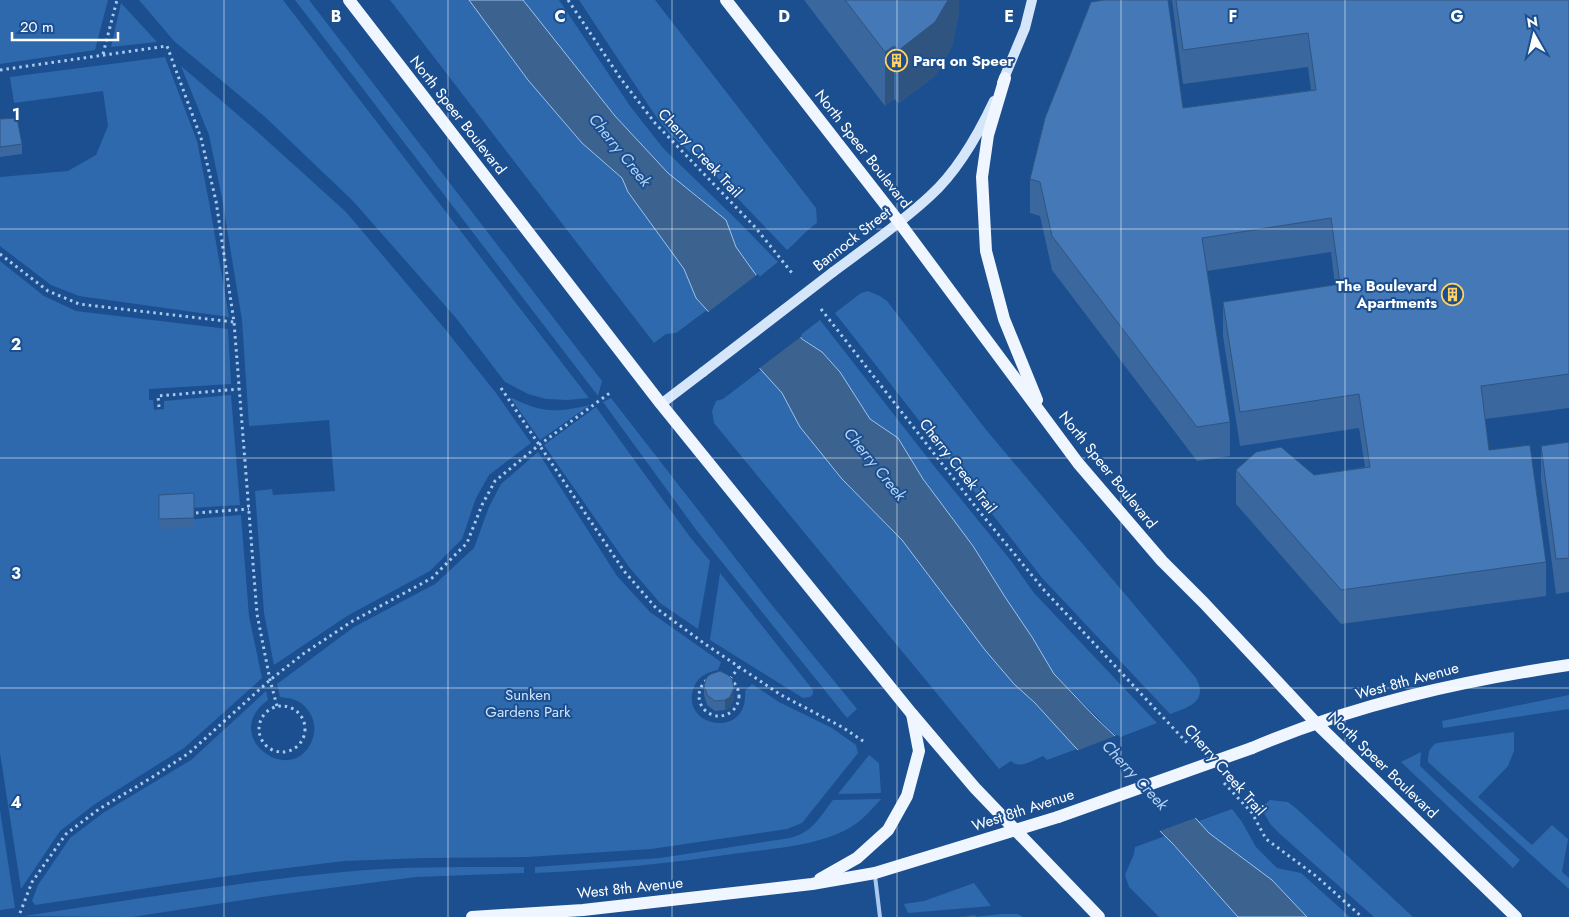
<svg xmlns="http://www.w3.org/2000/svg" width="1569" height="917" font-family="Jost,sans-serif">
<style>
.green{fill:#2e69ad}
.water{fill:#3c6290;stroke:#9cc4f0}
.pier{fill:#1b4f8f}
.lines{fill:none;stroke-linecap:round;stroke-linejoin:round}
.path{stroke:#a9c9ee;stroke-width:3;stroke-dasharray:2.5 4;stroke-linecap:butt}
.lane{stroke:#a9c9ee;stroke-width:4}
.secondary{stroke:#d6e6fa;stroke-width:10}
.primary{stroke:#f0f6ff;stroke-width:12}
.secondary-bridge{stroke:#d6e6fa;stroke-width:10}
.primary-bridge{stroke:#f0f6ff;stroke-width:12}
.wall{fill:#3a679d}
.shaded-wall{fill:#305480}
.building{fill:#4478b7;stroke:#305480}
.grid{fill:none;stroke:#fff;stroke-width:1;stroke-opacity:0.55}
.labels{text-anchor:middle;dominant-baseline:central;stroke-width:4;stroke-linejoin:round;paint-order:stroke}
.poi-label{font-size:15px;font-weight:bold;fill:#fff;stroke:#1b4f8f;text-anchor:start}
.street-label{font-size:15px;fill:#fff;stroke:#1b4f8f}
.park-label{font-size:15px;fill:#cfe3fa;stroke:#1b4f8f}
.water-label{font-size:16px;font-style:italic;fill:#b5d3f5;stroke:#1b4f8f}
.grid-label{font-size:16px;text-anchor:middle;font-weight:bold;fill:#fff;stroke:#1b4f8f;stroke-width:4;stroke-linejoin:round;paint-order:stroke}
</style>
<rect width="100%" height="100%" fill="#1b4f8f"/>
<g class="green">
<path d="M0 0H108L95 50 0 64Z"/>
<path d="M139 0H283L589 398 567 400 546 399 528 394 505 382 456 318 353 201 264 116 174 41Z"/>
<path d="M295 0H309L602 381 598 396Z"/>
<path d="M390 0H469L528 80 582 143 622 178 628 192 684 269 696 298 707 310 676 333 666 334 654 343Z"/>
<path d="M523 0H559L630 106 663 148 739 222 778 262 758 278 736 247 726 220 668 173 615 116Z"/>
<path d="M579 0H655L816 208 817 223C805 231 799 240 787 250L723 183 669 133 655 115Z"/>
<path d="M121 3 157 42 111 47Z"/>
<path d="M165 57 197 141 209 202 229 317 79 296 51 285 0 246V177L68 171 96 155 108 126 103 91 14 103 10 77Z"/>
<path d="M181 66 252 127 346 212 445 329 496 393 531 443 489 475 476 498 462 539 430 571 347 616 274 665 264 613 255 491 272 489 273 495 335 491 329 420 249 426 242 320 222 198 209 135Z"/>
<path d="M0 261 44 296 76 311 228 329 231 384 149 389V400H153L154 410 164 409V401L231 395 240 505 159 510V528H194V519L241 515 249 616 262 678 184 748 95 804 60 831 21 889 0 753Z"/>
<path d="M868 291 880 296 887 301 987 431 1196 678C1209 702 1187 708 1170 714L1043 579 835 313 861 293Z"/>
<path d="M820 320 934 466 1012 562 1034 593 1157 723 1118 738 1054 674 1032 637 1005 597 973 546 923 479 898 438 870 419 840 372 822 352 799 336Z"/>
<path d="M761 370 782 393 800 427 842 479 902 540 985 650 1014 684 1035 703 1077 749 1047 760 1043 756C1033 760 1019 770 1011 761L999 769 714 423 712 411 716 401 723 399Z"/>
<path d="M510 397C542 413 555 413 590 405L540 440Z"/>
<path d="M611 398 771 604 857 709 847 718 697 531 603 402Z"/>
<path d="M596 407 690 537 710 561 698 629 660 603 629 567 544 445Z"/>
<path d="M538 452 617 576 650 612 721 662 718 670C708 672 698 676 694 687 678 727 749 741 745 691L752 684 779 702 832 728 856 745 858 753 802 823 787 829 651 849 527 857 424 858 344 861 255 872 35 905 32 901 38 885 70 838 103 813 191 760 266 691 268 700C217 737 295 791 313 738 316 728 314 717 307 709 301 700 290 698 280 697L277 684 354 627 435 584 474 548 489 507 501 484Z"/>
<path d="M720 573 813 690V694L810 697 803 698 710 640Z"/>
<path d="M1569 695V709L1443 728 1442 721Z"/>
<path d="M1514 732V751L1508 766 1478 797 1532 845 1552 825 1568 839 1562 872 1569 878V889L1428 762C1428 753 1429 747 1437 743Z"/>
<path d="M1421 752 1420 766 1520 860 1513 868 1401 762Z"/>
<path d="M869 755 879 763 881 793 838 794Z"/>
<path d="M881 799C867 815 857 826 837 834 808 846 771 849 740 853 672 863 604 870 535 873V867L660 858 790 838C813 832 819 818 833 800Z"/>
<path d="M1270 800 1288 802 1297 809 1413 917H1374L1280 834 1271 825 1261 808Z"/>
<path d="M1232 809 1242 822 1256 847 1277 868 1301 873 1350 917H1307L1272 880 1209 833 1199 821Z"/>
<path d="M0 810 15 908 0 910Z"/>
<path d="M1165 836 1238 917H1159L1129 887 1125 875 1134 854 1135 847Z"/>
<path d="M524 867V873L416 877 276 895 132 917 24 916C130 900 236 882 343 872 403 866 464 867 524 867Z"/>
<path d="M974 883 991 906 908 913 904 904 924 901Z"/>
<path d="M1001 914H1018L1023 917H972Z"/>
</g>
<path class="water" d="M469 0H523L615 116 668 173 726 220 736 247 802 339 822 352 840 372 870 419 898 438 923 479 973 546 1005 597 1032 637 1054 674 1095 717 1161 780 1209 833 1272 880 1307 917H1238L1173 844 1075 747 1035 703 1014 684 985 650 902 540 842 479 800 427 782 393 696 298 684 269 628 192 622 178 582 143 528 80Z"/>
<g class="pier">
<path d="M758 274 802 336 757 370 707 313Z"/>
<path d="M1118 735 1163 778 1198 817 1157 832 1076 751Z"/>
</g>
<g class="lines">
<g class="path">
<path d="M568 0 621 79 655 123 755 227 792 273"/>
<path d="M103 54 117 0"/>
<path d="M0 70 167 46 201 138 216 201 234 322 257 614 270 680 277 706"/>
<path d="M0 254 48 291 79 304 234 322"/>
<path d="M821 309 979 511 1044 590 1188 744"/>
<path d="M501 388 624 571 656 608 705 644 781 695 842 727 866 743"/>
<path d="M159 407 158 396 239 389"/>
<path d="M196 513 249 509"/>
<circle cx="719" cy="696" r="20"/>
<path d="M730 679 739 667"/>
<circle cx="282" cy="729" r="23"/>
<path d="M1224 783 1252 813 1266 839 1316 876 1362 917"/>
<path d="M20 913 32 882 66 834 99 809 151 778 189 753 270 680 303 654 351 622 432 578 467 543 482 505 495 481 539 445 611 392"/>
</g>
<path class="lane" d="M875 876 880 917"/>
<g class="secondary">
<path d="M1002 83 1025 28 1032 0"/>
<path d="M833 272C865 248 900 224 930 196 958 171 978 135 994 101"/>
<path d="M661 404 703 372"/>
</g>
<g class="primary">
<path d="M349 0 661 404 912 714 975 788 1099 917"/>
<path d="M726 0 899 222 1078 463 1162 561 1204 603 1317 724 1516 917"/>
<path d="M1005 78 988 135 982 177 986 251 1004 319 1037 400"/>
<path d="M1252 748C1353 705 1460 681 1569 665"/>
<path d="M820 879 857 858 888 830 907 796 919 751 912 714"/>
<path d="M472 917 583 910 812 884 875 873 1058 817"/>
</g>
<path class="secondary-bridge" d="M703 372 833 272"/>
<path class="primary-bridge" d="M1058 817 1252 748"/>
</g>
<g class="wall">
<path d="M804 0H959V12L952 47 935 76 899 103 894 99 885 106Z"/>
<path d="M1099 0H1168L1183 108 1311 90 1308 67 1183 84 1172 0H1569V408L1485 419 1489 450 1546 562V596L1341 624 1236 504V470L1314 475 1365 467 1359 428 1240 446 1223 336V302L1335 285 1331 252 1207 271 1230 422V456L1197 461 1052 270 1040 216 1030 213V179Z"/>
<path d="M0 119 22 144V154L0 157Z"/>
<path d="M1569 442V592L1556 594 1541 480V446Z"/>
<path d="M159 495 194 518V528L159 529Z"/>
<path d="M704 685 734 698 730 707 725 710 715 711 707 705 704 695Z"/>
</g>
<g class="shaded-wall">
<path d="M948 0H959V12L952 47 935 76 899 103V50Z"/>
<path d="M894 46V99L885 106V52Z"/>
<path d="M734 688V698L730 707 725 710V700Z"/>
</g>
<g class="building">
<path d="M845 0H948L935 22 899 50 894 46 885 52Z"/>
<path d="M1104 0H1168L1183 108 1316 90 1308 33 1183 50 1176 0H1569V374L1481 386 1489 450 1530 445 1546 562 1341 590 1236 470 1256 452 1281 447 1314 475 1370 467 1359 394 1240 412 1223 302 1340 284 1331 218 1202 238 1230 422 1197 427 1052 236 1040 182 1030 179 1045 118 1091 2Z"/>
<path d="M17 118 22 144 0 147V119Z"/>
<path d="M1569 442V558L1556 559 1541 446Z"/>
<path d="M194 493V518L159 519V495Z"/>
<path d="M720 671 728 675 732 679 734 688 730 697 725 700 715 701 707 695 704 685 707 677 711 674Z"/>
<path d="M974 915 978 917H960Z"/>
</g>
<path class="grid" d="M224 0V917M448 0V917M672 0V917M897 0V917M1121 0V917M1345 0V917M0 229H1569M0 458H1569M0 688H1569"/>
<defs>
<symbol id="building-ring" viewBox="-11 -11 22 22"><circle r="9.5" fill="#1b4f8f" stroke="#ffd166" stroke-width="1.5"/><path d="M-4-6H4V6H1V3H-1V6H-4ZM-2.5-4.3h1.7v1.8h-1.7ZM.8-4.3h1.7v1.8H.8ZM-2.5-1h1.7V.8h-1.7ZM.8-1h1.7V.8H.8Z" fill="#ffd166"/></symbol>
</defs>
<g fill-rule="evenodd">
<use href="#building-ring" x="884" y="48" width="25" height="25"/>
<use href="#building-ring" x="1440" y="282" width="25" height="25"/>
</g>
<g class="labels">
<g class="poi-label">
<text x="913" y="61">Parq on Speer</text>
<text x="1437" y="286" text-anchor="end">The Boulevard<tspan x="1437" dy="17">Apartments</tspan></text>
</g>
<g class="street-label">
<text transform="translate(458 115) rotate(52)">North Speer Boulevard</text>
<text transform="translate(863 149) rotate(52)">North Speer Boulevard</text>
<text transform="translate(700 153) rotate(47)">Cherry Creek Trail</text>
<text transform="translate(852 239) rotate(-38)">Bannock Street</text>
<text transform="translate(958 466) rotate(52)">Cherry Creek Trail</text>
<text transform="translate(1108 470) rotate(51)">North Speer Boulevard</text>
<text transform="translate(1407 681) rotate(-15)">West 8th Avenue</text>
<text transform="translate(1383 765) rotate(44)">North Speer Boulevard</text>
<text transform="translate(1225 770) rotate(49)">Cherry Creek Trail</text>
<text transform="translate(1023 810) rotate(-18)">West 8th Avenue</text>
<text transform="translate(630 888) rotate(-6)">West 8th Avenue</text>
</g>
<g class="park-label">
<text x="528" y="695">Sunken<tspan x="528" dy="17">Gardens Park</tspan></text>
</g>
<g class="water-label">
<text transform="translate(620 150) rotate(51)">Cherry Creek</text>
<text transform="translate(875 464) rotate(51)">Cherry Creek</text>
<text transform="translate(1135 775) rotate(47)">Cherry Creek</text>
</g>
</g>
<g class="grid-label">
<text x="336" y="22">B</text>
<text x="560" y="22">C</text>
<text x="784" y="22">D</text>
<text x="1009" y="22">E</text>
<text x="1233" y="22">F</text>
<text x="1457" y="22">G</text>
<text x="16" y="120">1</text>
<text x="16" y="350">2</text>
<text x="16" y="579">3</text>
<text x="16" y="808">4</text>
</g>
<g transform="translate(1534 35) rotate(352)" stroke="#1b4f8f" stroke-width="4" paint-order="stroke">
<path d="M0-4L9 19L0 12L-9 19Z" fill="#ffffff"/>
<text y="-8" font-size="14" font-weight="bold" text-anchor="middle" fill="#ffffff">N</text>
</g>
<path d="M12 32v8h106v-8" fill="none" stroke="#ffffff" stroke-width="2.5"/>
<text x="20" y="32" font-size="15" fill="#ffffff" stroke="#1b4f8f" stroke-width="4" paint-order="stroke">20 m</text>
</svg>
